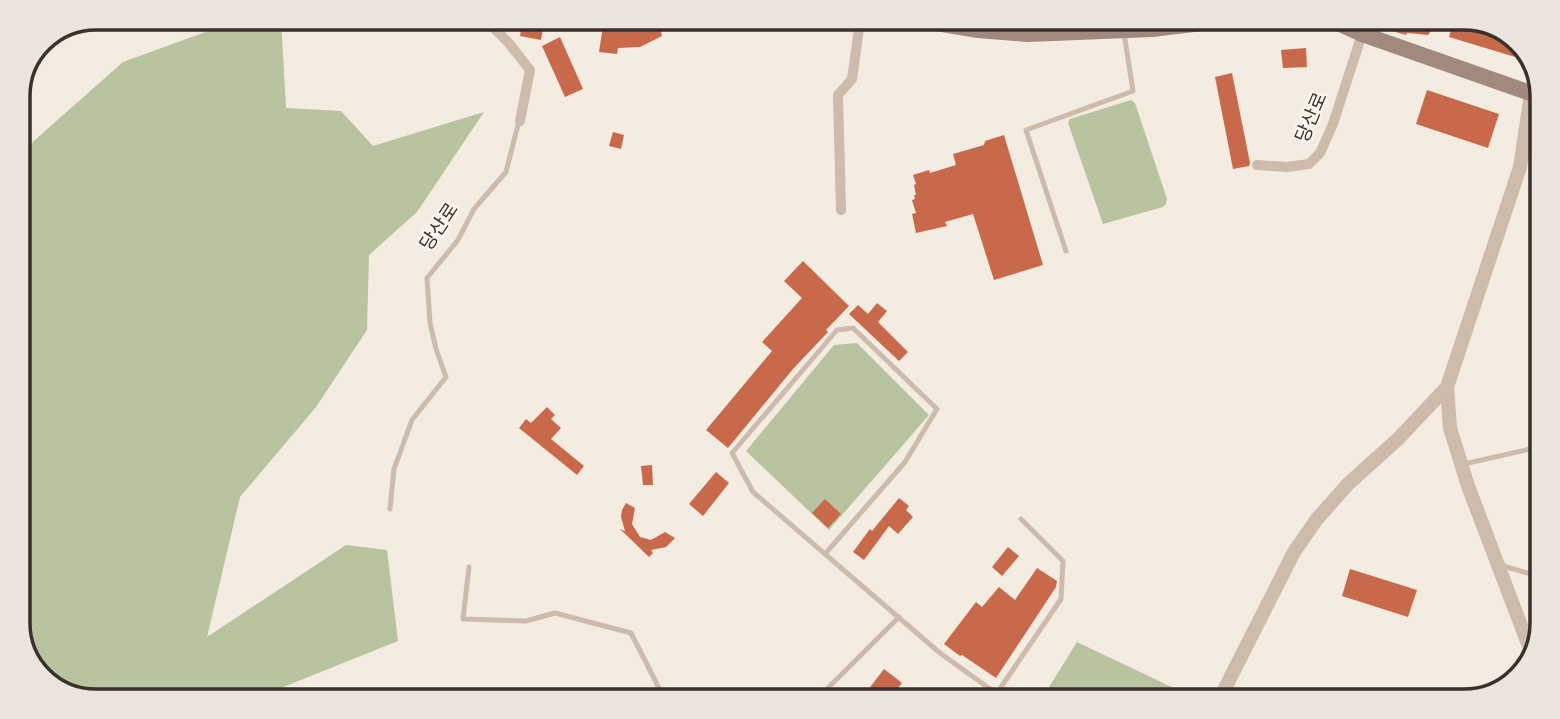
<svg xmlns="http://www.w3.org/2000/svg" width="1560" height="719" font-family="'Titillium Web','Noto Sans KR',sans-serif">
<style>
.green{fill:#b8c4a0}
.building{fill:#c8694b}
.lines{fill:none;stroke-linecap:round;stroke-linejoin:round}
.service{stroke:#cdbbac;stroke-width:5}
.minor{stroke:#cdbbac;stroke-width:10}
.tertiary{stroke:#cdbbac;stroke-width:14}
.secondary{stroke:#a18a7d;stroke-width:16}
.labels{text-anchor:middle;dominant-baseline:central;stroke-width:5;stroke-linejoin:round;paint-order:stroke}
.street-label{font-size:19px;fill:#3b302b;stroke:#fbf5ee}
.rim{fill:none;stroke:#3b302b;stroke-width:3.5}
</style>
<rect width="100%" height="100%" fill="#f4ebe1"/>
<g class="green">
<path d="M271 18H281L286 108 341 111 373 146 484 112 417 212 369 255 367 330 316 407 240 497 207 637 346 545 387 550 398 641 261 696 65 695 33 671 18 629V155L123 62 211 30Z"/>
<path d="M1131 100 1135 103 1167 199 1166 204 1163 207 1103 224 1068 123 1070 119Z"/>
<path d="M857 343 929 415 829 530 746 451 834 345Z"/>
<path d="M1077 642 1199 700H1041Z"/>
</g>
<g class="building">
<path d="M523 19H545L541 40 520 36Z"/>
<path d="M604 20H639V21L684 20 661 32 662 36 640 47 618 48 617 54 599 52Z"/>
<path d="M1375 23H1437L1428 35 1407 33 1406 35 1375 26Z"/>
<path d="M1453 23 1495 24 1527 48 1532 62 1449 37Z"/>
<path d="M560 37 583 89 565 97 542 46Z"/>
<path d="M1306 48 1307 67 1283 68 1281 50Z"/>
<path d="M1232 73 1250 163 1249 166 1233 169 1215 77Z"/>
<path d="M1427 90 1499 114 1488 148 1416 124Z"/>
<path d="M613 132 624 135 621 149 609 146Z"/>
<path d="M1004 135 1043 265 994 280 973 214 945 222 947 226 916 233 912 214 916 213 912 200 915 199 914 195H916L914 185 916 184 913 175 929 170 930 173 956 165 953 154 984 145 985 141Z"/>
<path d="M803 261 849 306 826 330 828 332 793 369 728 448 706 430 772 351 762 342 802 298 784 281Z"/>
<path d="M877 303 887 311 878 322 908 352 899 361 849 314 858 305 868 314Z"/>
<path d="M547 407 555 415 551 419 561 428 551 439 584 466 577 475 519 428 526 419 531 423Z"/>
<path d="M652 465 653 485H643L641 466Z"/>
<path d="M716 472 729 483 703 516 689 504Z"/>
<path d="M899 498 909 506 906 510 913 517 898 534 889 526 864 560 853 552 870 529 872 531Z"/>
<path d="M825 499 841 514 828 528 812 513Z"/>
<path d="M626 503 635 508 632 524 640 537 651 540 665 532 675 538 666 547 651 550 653 553 649 557 620 529 625 531 621 517 622 510Z"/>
<path d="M1008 547 1019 556 1002 576 992 567Z"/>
<path d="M1037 568 1057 581 1056 587 996 678 962 655 960 656 944 644 976 602 982 607 999 587 1015 600Z"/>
<path d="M1350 569 1417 590 1408 617 1342 596Z"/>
<path d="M884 669 902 683 889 699H861Z"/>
</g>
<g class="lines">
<g class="service">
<path d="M1066 251 1026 130 1133 91 1124 33"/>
<path d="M1464 464 1539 447"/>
<path d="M390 509 394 469 412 420 446 377 436 349 430 323 427 278 458 240 474 209 506 172 519 121"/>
<path d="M825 554 905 462 937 409 853 328 837 330 732 453 753 492 940 653 997 694"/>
<path d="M1500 565 1537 576"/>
<path d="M469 567 463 619 526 621 555 613 631 633 664 698"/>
<path d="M815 699 823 693 899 617"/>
<path d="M993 699 1061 599 1063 561 1021 519"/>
</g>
<g class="minor">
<path d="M485 19 508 42 530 70 520 121"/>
<path d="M1257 165 1287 167 1309 164 1320 153 1333 124 1362 34"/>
<path d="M841 210 838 95 852 79 860 21"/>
</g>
<g class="tertiary">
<path d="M1447 387 1450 428 1468 486 1533 657"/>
<path d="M1219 700 1294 552 1317 519 1348 484 1398 439 1447 387 1520 167 1531 94"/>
</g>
<g class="secondary">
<path d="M925 21 978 30 1028 34 1152 29 1210 22"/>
<path d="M1338 23 1362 34 1542 97"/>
</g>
</g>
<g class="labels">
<g class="street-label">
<text transform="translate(1310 117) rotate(-67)">당산로</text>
<text transform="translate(438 226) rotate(-56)">당산로</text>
</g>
</g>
<path d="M0 0H1560V719H0ZM96 30H1464A66 66 0 0 1 1530 96V623A66 66 0 0 1 1464 689H96A66 66 0 0 1 30 623V96A66 66 0 0 1 96 30Z" fill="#ece5de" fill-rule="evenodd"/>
<path class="rim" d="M96 30H1464A66 66 0 0 1 1530 96V623A66 66 0 0 1 1464 689H96A66 66 0 0 1 30 623V96A66 66 0 0 1 96 30Z"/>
</svg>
